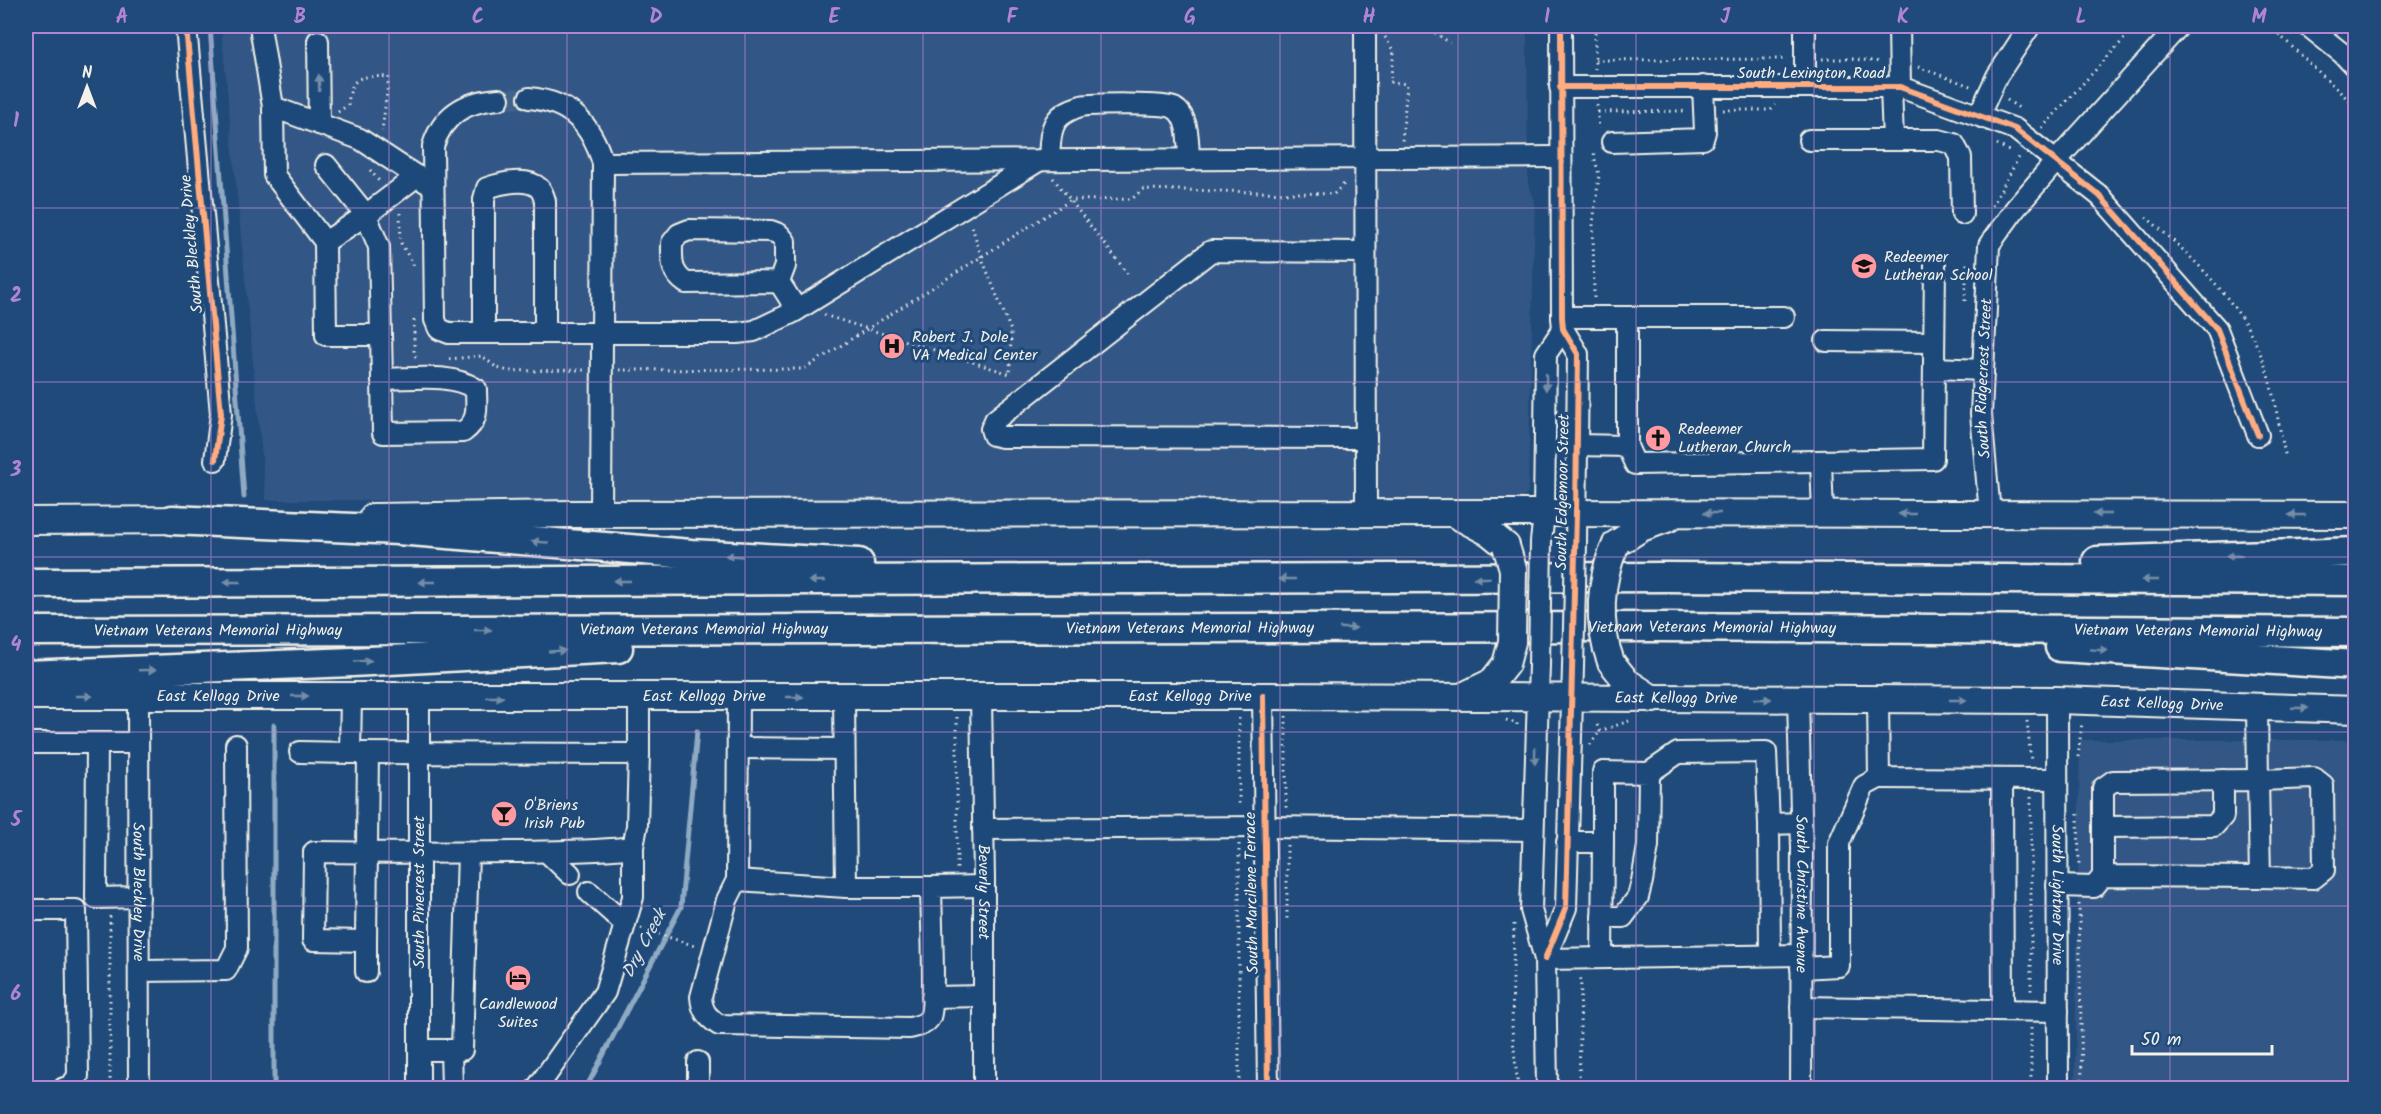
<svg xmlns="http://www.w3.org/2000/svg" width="2381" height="1114" font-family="Kalam,sans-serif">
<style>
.built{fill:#335786}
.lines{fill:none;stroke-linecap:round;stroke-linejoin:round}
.stream{stroke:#8faac2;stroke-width:5}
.minor-tunnel{stroke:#3f638a;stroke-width:20;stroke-dasharray:20 10;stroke-linecap:butt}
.minor-casing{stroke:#f4f1e8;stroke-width:24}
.major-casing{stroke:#f4f1e8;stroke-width:30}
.highway-casing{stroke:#f4f1e8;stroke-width:33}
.path{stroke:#f4f1e8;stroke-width:3;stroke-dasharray:1.5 4.5;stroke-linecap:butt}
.minor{stroke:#1f4a7a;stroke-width:20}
.major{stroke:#1f4a7a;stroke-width:26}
.highway{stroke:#1f4a7a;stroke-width:28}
.minor-bridge-casing{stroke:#f4f1e8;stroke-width:24;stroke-linecap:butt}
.major-bridge-casing{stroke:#f4f1e8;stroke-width:30;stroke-linecap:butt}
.minor-bridge{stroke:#1f4a7a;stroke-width:20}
.major-bridge{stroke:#1f4a7a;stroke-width:26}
.cycleway-casing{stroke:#1f4a7a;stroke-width:10}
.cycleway{stroke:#ffac80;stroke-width:6}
.oneway{fill:#748da6}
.grid{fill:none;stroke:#b185d1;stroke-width:1.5;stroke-opacity:0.55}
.labels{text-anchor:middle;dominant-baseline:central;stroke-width:6;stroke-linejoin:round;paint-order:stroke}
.street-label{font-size:16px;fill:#f4f1e8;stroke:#1f4a7a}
.poi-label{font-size:16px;fill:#f4f1e8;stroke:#1f4a7a;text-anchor:start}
.water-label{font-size:18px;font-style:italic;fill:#dbdfdf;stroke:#1f4a7a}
.neatline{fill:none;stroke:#b185d1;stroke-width:2}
.grid-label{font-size:20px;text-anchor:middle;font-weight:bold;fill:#b185d1}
</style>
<rect width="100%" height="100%" fill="#1f4a7a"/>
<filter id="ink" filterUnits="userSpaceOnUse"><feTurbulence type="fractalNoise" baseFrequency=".0167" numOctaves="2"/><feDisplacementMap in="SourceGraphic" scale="12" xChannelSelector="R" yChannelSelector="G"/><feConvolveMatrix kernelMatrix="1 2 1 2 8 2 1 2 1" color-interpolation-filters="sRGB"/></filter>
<g filter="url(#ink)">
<g class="built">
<path d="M221 26H1527L1528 184 1535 200 1528 493 1521 500 1510 504 266 500Z"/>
<path d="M2080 740H2355V1088H2075Z"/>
</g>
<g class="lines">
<g class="stream">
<path d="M210 26 244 497"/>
<path d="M274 1088V725"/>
<path d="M586 1088 681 907 697 731"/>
</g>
<g class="minor-tunnel">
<path d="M318 26V41"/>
<path d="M499 99 529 98"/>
</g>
<defs>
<g id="minor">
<path d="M186 26 221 414 215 460"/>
<path d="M260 26 273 107 360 139 427 183"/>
<path d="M1365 26 1366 513"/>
<path d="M1561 26 1562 317 1563 329 1578 354 1576 544"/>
<path d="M1805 26V86"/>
<path d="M1899 26 1900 87"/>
<path d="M2308 26 2343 54 2356 68"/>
<path d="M318 41 319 124"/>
<path d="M1560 87H1900L2015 129 2100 196 2217 329 2258 435"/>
<path d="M529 98C571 102 591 124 603 163L601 514"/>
<path d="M499 99C466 101 443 114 433 146L435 320 439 329 449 333H737L754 331 792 313 1040 160"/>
<path d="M273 107 274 175 325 242"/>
<path d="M1979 115 1997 76 2030 26"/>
<path d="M1809 140H1893L1891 87"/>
<path d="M1893 140H1939L1954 144 1961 157 1962 214"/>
<path d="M1612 142 1703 139 1705 132 1703 86"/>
<path d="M1049 160C1050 148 1049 130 1057 120 1062 113 1074 108 1081 106 1094 104 1164 103 1174 108 1190 117 1188 145 1189 160"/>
<path d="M603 163 1560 157"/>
<path d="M326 165 366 215 325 242 326 335H381L379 247 366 215 417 176"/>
<path d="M1365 252 1211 251 995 420 991 429 993 435 1002 437 1366 438"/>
<path d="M779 282 686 283C670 272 672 260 672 243L679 234 689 230 771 231 779 234 785 241V266L779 282 797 310"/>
<path d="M1562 317H1784"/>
<path d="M1627 317V446"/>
<path d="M484 333V199L487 188C501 183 527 177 539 188 542 191 544 197 545 201V333"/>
<path d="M381 335 382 379C413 379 449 372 476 389 476 408 480 420 463 432L383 433 382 379"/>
<path d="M1826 341 1934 342"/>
<path d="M1934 368 1983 370"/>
<path d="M1577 445 1627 446 1635 464 1933 459 1935 264"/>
<path d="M1821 462 1823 514"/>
<path id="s1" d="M1990 514 1981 414 1989 245 2015 209 2056 161 2179 26"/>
<path d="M1541 542 1544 513 1546 354 1563 329"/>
<path d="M1539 665 1531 910 1545 959 1547 1088"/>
<path id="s2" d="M138 696 139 1088"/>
<path d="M1263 696 1268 1088"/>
<path d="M738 697 737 880 727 900 701 997C702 1011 707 1017 719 1025L910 1028C917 1026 926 1025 930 1017 936 1005 931 907 931 887L984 886"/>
<path d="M844 697 846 887H931"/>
<path id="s3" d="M981 697 984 878V1088"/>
<path id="s4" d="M1798 700 1802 849 1801 1088"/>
<path d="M1878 700 1879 778 2057 779"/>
<path id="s5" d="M2057 700 2058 1088"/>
<path d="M2257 707 2258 780 2314 778 2323 785 2324 870 2314 878 2260 877"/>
<path d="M26 743H138"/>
<path d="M97 743 96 898 139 897"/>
<path d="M738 748 844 749"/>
<path d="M300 752 350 753 351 696"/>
<path d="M350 753 639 754V697"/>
<path d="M368 753 366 941 313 940 314 852C381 853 447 853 513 852 553 851 594 852 633 847L637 826 639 754"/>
<path d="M1649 773 1678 753 1766 752 1769 824 1801 823"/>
<path d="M2002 779 2003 1010"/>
<path d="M1769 824 1770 955"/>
<path d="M2104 827 2214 826 2223 816V780"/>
<path d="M983 829 1265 827 1533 830"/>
<path d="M1567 842H1603L1602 957"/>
<path d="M547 852 570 874"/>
<path d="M737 880 846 887"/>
<path d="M2057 886 2094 887 2103 876V788L2113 781 2258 780 2260 877 2103 876"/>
<path d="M589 892 625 924"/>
<path d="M26 910H76L78 1076 71 1086 64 1088"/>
<path d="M1602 917H1623L1638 897 1642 881 1648 846 1649 773 1603 772V842"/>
<path d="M366 941V972"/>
<path d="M1545 959 1566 908 1573 667"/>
<path d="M1545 959 1801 955"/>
<path d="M1801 968 1839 966V843L1864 786 1879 778"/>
<path d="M139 971 226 970 237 948 236 745"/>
<path d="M932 997 984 996"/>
<path d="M1801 1007 2058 1011"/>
<path d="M419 1050H462L468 853"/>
<path d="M451 1050 452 1088"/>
<path d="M698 1062V1088"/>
<path d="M419 1088V696"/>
<path d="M537 1088 605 992 633 897V847"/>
</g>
<g id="major">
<path d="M1456 515 1490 533 1506 546"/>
<path d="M373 517 570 514 1544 513 2356 515"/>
<path d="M26 521 192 520"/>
<path d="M1616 544 1641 528 1669 518"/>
<path d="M1611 662 1627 682 1653 699"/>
<path id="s6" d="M26 696H1263L2057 700 2356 710"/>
<path d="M1463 696 1492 682 1506 664"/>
</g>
<g id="highway">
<path d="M172 520 398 530 691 554 859 563"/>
<path d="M2097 561 2356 552"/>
<path d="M26 583 1666 577 2356 581"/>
<path id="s7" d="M26 631 1663 627 2356 632"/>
<path d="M2060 647 2356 665"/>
<path d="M26 675 352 662 618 648"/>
</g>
</defs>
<use href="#minor" class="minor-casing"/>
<use href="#major" class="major-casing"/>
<use href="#highway" class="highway-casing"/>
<g class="path">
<path d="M1425 26 1450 43"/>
<path d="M1595 26V69"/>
<path d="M2270 26 2356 107"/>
<path d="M1385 37 1394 52 1390 82 1407 84 1402 141"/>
<path d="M1822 59H1853L1881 62"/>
<path d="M1595 60 1785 59"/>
<path d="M1918 67 1973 87"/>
<path d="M2007 100 2022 110"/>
<path d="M1597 105 1599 129"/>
<path d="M1723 110H1771L1775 105"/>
<path d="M338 112 348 105C351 74 361 76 389 77L382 131"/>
<path d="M1598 112 1687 111"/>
<path d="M2042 128 2136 26"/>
<path d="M1997 144 2012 153"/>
<path d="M370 170 379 181"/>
<path d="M1053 178 1128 274"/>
<path d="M1992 206 2019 157"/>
<path d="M400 213 401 243 414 266"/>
<path d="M2146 217C2193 257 2243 304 2264 363 2274 390 2279 429 2286 458"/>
<path d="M1594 298 1593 224 1599 175 1594 156 1595 150"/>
<path d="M1965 301 1967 263"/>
<path d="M824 315 1010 374 1011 331 981 256 971 223"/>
<path d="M414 320V354L417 358"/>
<path d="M449 359 482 356 497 368 509 371 585 370"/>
<path d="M619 370 804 369 1071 200 1132 199 1143 189 1334 194 1346 182"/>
<path d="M1286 716V808"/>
<path d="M957 717V869"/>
<path d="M1239 718V808"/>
<path d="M1506 720 1517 723V726"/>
<path d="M2027 721 2031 761"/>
<path d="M1597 725 1600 731 1629 721"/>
<path d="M1590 745 1600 731"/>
<path d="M2078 757 2082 722"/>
<path d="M2031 797V992"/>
<path d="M2078 814 2079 868"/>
<path d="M1239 844V1088"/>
<path d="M1287 845V922"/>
<path d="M2079 904 2082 1088"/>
<path d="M110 916V1088"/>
<path d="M1514 924 1512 1029 1518 1088"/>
<path d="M641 928 695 946"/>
<path d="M2031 1028V1088"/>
<path d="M1579 1088 1581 976"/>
</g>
<use href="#minor" class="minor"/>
<use href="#major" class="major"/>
<use href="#highway" class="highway"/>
<defs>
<g id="minor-bridge">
<path d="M1539 665 1541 542"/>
<path d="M1573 667 1576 544"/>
</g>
<g id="major-bridge">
<path d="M1506 546 1513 569 1512 642 1506 664"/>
<path d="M1611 662C1597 625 1599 580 1616 544"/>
</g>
</defs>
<use href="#minor-bridge" class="minor-bridge-casing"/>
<use href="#major-bridge" class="major-bridge-casing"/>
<use href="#minor-bridge" class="minor-bridge"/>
<use href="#major-bridge" class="major-bridge"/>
<defs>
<g id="cycleway">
<path d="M186 26 221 414 215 460"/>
<path d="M1560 87H1900L2015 129 2100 196 2217 329 2258 435"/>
<path d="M1263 696 1268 1088"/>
<path d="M1545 959 1566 908 1576 513 1578 354 1563 329 1562 317 1561 26"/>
</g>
</defs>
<use href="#cycleway" class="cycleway-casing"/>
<use href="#cycleway" class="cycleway"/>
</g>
<defs><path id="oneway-solid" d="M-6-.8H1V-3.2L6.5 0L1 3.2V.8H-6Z" transform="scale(1.5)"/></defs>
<g class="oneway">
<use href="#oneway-solid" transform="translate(319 83) rotate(-91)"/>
<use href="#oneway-solid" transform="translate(1546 382) rotate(91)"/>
<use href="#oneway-solid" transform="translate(1712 513) rotate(-180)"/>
<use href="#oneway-solid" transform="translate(1907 514) rotate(-180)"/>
<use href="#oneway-solid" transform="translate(2102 514) rotate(-180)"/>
<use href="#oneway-solid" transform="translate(2297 515) rotate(-180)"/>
<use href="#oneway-solid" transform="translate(540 542) rotate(-175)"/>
<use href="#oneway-solid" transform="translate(734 556) rotate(-177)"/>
<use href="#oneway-solid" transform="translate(2234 556) rotate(178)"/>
<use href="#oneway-solid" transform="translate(1482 578) rotate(180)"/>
<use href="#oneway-solid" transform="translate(1287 579) rotate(180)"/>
<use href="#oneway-solid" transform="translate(2150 580) rotate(-180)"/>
<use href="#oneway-solid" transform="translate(622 581) rotate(180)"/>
<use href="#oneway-solid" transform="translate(817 581) rotate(180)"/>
<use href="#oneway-solid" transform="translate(232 582) rotate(180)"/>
<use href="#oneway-solid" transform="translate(427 582) rotate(180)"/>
<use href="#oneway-solid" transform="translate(1348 628)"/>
<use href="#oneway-solid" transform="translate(483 630)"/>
<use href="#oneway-solid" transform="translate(2099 650) rotate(4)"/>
<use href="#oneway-solid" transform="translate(557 651) rotate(-3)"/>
<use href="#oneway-solid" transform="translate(363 661) rotate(-3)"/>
<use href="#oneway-solid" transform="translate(147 670) rotate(-2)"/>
<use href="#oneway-solid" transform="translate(84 696)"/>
<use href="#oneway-solid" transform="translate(300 696)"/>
<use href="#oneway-solid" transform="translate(495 697)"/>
<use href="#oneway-solid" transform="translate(795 697)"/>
<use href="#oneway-solid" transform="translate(1763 699)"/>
<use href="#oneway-solid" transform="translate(1958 700)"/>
<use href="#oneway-solid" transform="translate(2300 708) rotate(2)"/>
<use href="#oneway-solid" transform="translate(1535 756) rotate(91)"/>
</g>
</g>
<path class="grid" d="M211 26V1088M389 26V1088M567 26V1088M745 26V1088M923 26V1088M1101 26V1088M1280 26V1088M1458 26V1088M1636 26V1088M1814 26V1088M1992 26V1088M2170 26V1088M26 208H2356M26 382H2356M26 557H2356M26 732H2356M26 906H2356"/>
<defs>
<symbol id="school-disc" viewBox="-11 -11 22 22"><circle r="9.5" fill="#ff9aa2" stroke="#1f4a7a"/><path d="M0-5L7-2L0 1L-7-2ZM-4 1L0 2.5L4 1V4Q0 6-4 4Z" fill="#111"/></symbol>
<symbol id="hospital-disc" viewBox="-11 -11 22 22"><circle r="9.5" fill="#ff9aa2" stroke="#1f4a7a"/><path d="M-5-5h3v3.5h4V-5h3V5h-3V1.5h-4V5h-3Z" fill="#111"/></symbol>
<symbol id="church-disc" viewBox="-11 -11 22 22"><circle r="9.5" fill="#ff9aa2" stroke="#1f4a7a"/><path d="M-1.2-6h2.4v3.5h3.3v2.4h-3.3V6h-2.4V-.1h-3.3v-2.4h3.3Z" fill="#111"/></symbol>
<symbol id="bar-disc" viewBox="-11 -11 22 22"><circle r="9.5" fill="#ff9aa2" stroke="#1f4a7a"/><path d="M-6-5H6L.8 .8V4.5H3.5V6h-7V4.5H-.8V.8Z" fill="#111"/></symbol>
<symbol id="hotel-disc" viewBox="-11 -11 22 22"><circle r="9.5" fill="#ff9aa2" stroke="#1f4a7a"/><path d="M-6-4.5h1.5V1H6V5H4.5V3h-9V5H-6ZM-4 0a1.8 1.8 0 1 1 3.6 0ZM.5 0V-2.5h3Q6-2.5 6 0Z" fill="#111"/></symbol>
</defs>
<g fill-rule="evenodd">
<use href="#school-disc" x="1849" y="251" width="30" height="30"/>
<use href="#hospital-disc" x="877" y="331" width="30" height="30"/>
<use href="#church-disc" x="1643" y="423" width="30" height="30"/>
<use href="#bar-disc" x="489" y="799" width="30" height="30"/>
<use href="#hotel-disc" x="503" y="963" width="30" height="30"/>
</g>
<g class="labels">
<g class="street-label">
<text x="1811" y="73">South Lexington Road</text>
<text transform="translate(192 244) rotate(-95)">South Bleckley Drive</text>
<text stroke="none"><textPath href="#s1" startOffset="136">South Ridgecrest Street</textPath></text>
<text transform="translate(1563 492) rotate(-89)">South Edgemoor Street</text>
<text stroke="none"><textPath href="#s7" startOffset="1686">Vietnam Veterans Memorial Highway</textPath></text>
<text stroke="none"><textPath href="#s7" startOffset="1164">Vietnam Veterans Memorial Highway</textPath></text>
<text stroke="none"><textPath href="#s7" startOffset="678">Vietnam Veterans Memorial Highway</textPath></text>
<text stroke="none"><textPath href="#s7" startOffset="192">Vietnam Veterans Memorial Highway</textPath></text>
<text stroke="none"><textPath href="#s7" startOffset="2172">Vietnam Veterans Memorial Highway</textPath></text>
<text stroke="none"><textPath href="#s6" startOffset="192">East Kellogg Drive</textPath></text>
<text stroke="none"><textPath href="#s6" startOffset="1164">East Kellogg Drive</textPath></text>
<text stroke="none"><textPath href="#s6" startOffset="678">East Kellogg Drive</textPath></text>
<text stroke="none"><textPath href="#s6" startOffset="1650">East Kellogg Drive</textPath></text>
<text stroke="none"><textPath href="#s6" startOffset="2136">East Kellogg Drive</textPath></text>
<text stroke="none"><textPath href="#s2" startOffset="196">South Bleckley Drive</textPath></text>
<text transform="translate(419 892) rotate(-90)">South Pinecrest Street</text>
<text stroke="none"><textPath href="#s3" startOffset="195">Beverly Street</textPath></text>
<text transform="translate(1252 893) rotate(-91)">South Marcilene Terrace</text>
<text stroke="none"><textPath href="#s4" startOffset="194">South Christine Avenue</textPath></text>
<text stroke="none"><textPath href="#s5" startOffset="195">South Lightner Drive</textPath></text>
</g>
<g class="poi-label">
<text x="1884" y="257">Redeemer<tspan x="1884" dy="18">Lutheran School</tspan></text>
<text x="912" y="337">Robert J. Dole<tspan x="912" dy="18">VA Medical Center</tspan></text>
<text x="1678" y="429">Redeemer<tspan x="1678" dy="18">Lutheran Church</tspan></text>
<text x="524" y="805">O'Briens<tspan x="524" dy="18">Irish Pub</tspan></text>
<text x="518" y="1004" text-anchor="middle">Candlewood<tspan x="518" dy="18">Suites</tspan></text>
</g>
<g class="water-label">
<text transform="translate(645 944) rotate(-62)">Dry Creek</text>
</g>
</g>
<rect width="2381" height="1114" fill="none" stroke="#1f4a7a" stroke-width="66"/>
<g transform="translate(87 87)" stroke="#1f4a7a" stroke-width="4.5" paint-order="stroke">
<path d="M0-4.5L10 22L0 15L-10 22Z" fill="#f4f1e8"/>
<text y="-9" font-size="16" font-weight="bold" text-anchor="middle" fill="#f4f1e8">N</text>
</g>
<path d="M2132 1045v9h140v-9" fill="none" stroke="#f4f1e8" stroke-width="3"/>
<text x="2141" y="1045" font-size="18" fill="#f4f1e8" stroke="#1f4a7a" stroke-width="4.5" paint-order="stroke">50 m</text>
<rect x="33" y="33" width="2315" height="1048" class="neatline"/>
<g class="grid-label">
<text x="122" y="23">A</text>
<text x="300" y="23">B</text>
<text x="478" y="23">C</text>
<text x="656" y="23">D</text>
<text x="834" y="23">E</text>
<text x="1012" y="23">F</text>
<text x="1190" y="23">G</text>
<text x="1369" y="23">H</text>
<text x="1547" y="23">I</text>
<text x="1725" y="23">J</text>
<text x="1903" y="23">K</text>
<text x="2081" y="23">L</text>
<text x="2259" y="23">M</text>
<text x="16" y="127">1</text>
<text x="16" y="302">2</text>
<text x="16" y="476">3</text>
<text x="16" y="651">4</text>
<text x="16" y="826">5</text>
<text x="16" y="1000">6</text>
</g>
</svg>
